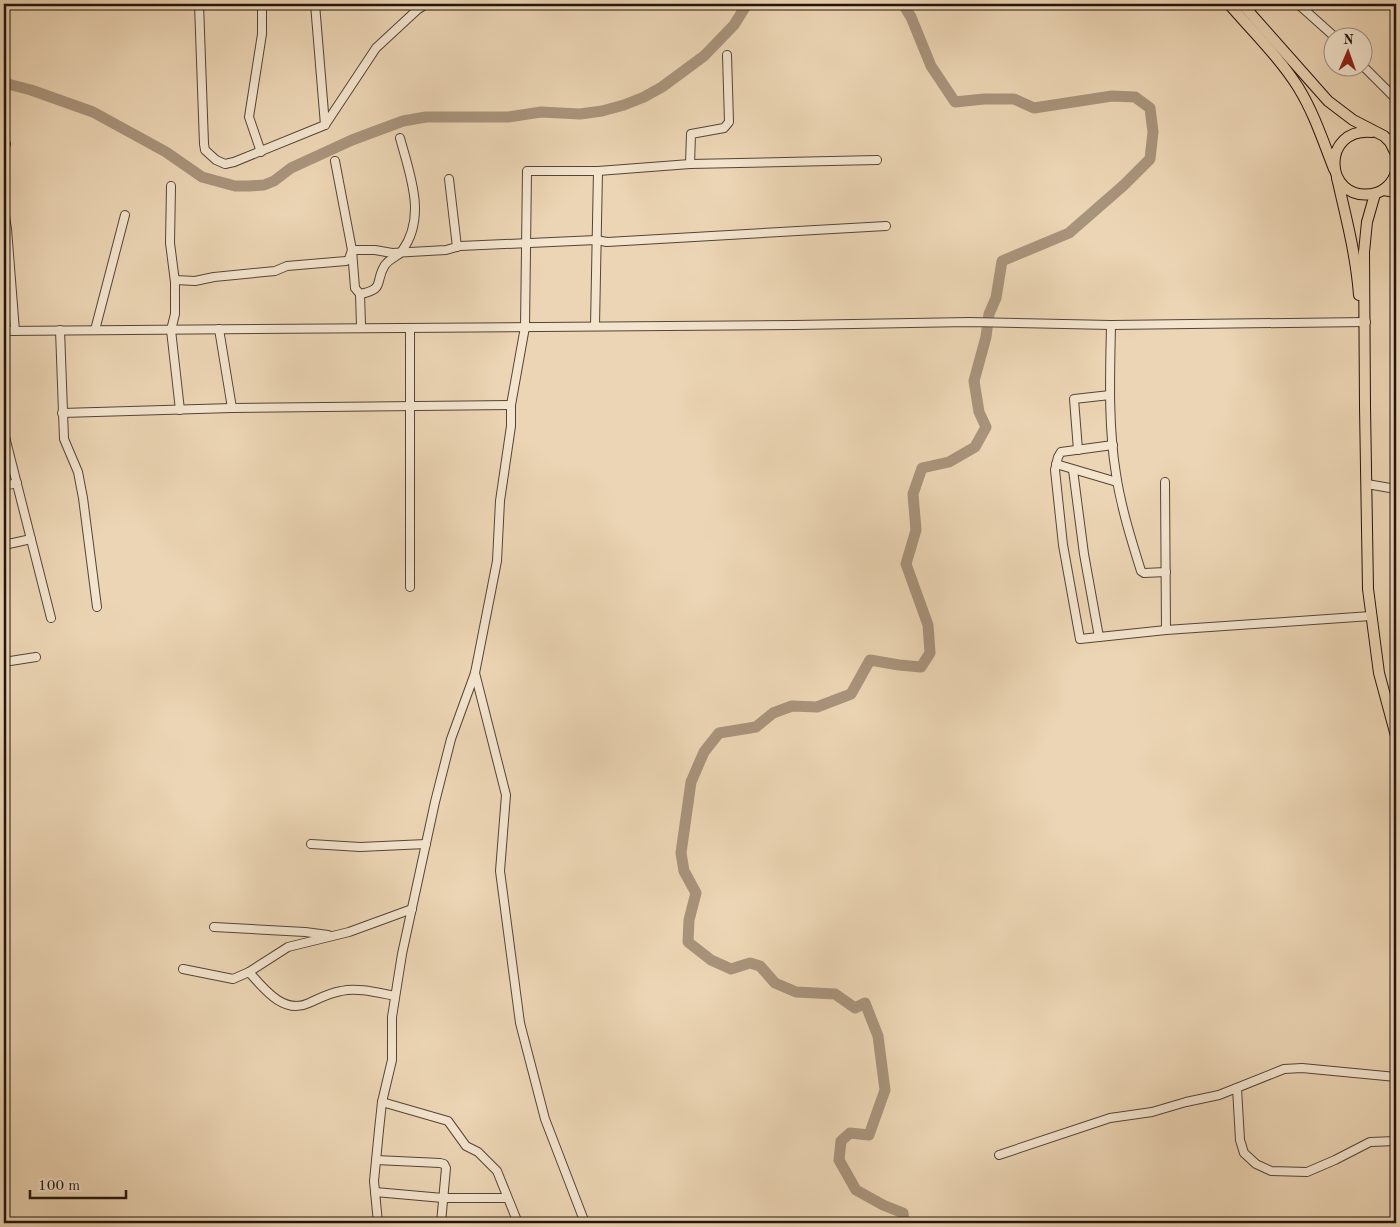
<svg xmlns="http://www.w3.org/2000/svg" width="1400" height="1227" font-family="'Old Standard TT',serif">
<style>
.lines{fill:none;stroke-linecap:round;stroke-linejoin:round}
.river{stroke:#a8937b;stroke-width:11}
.minor-casing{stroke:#554437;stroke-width:10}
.major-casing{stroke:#23140d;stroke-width:12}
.minor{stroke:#f3e4ce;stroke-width:8}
.major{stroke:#ecd5b4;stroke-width:10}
</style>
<rect width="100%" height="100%" fill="#ecd5b4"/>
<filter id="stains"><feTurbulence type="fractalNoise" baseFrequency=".004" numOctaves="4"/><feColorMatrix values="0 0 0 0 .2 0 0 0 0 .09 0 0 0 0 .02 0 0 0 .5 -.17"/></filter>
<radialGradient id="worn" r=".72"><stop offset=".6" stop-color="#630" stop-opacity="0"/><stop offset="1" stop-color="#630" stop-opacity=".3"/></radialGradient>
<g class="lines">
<g class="river">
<path d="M903 4 911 17 931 66 955 102 984 99H1014L1034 108 1112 96 1135 97 1150 108 1153 132 1150 159 1124 185 1069 233 1002 261 996 298 989 314 986 337 974 381 979 412 986 427 975 447 949 462 922 468 913 494 916 530 906 564 928 625 930 653 921 667 899 665 870 660 851 694 817 707 792 706 773 713 756 727 719 733 704 752 691 782 681 853 684 871 696 893 689 920 688 942 711 960 731 969 750 963 760 966 775 983 796 992 835 994 855 1008 865 1003 878 1036 885 1090 869 1135 850 1133 841 1141 839 1160 856 1190 883 1205 903 1213 904 1223"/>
<path d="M4 83 31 90 93 112 166 152 202 177 235 186H249L264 185 274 181 291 168 352 140 403 121 426 117H508L541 112 580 114 602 111 624 105 644 97 662 87 704 56 734 25 747 4"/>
</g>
<defs>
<g id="minor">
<path d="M199 4 204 144 205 150 216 160 225 164 234 162 325 125 376 48 417 10 426 4"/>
<path d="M315 4 325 125"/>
<path d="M1298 4 1336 38"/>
<path d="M1362 65 1396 99"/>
<path d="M4 149 6 144"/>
<path d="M261 152 249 117 262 34V4"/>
<path d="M335 161 352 250 355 288 360 294 361 325"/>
<path d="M690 164 691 134 724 128 729 122 727 55"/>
<path d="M449 179 457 247"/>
<path d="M171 186 170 243 175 282V314L171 330 180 410"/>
<path d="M4 210 7 229 15 331"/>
<path d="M175 280 195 281 214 277 275 271 287 266 346 261 349 259 352 250H375L392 253 446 250 460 246 596 240 607 242 886 226"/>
<path d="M360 294C386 289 374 282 385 265 391 257 398 257 402 251 427 217 410 175 400 138"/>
<path d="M1111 325C1110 374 1108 425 1116 474 1121 507 1131 539 1141 571L1144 573 1166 572"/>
<path d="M595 326 598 171"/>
<path d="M219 329 232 408"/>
<path d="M60 330 64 439 78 472 83 498 97 607"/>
<path d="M95 330 125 215"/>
<path d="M4 331 795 325 969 322 1111 325 1366 322"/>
<path d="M62 413 232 408 511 405"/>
<path d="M4 433 51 618"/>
<path d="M1113 445 1061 452 1058 457 1055 470 1063 545 1080 639 1166 630 1371 616"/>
<path d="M1078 450 1074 399 1110 395"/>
<path d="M1056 464 1117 482"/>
<path d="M1073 470 1084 554 1099 637"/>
<path d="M1165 482 1166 630"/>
<path d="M1367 484 1396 489"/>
<path d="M4 486 17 483"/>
<path d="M4 545 31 539"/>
<path d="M410 587V328"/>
<path d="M4 662 36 657"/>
<path d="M475 673 506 795 500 871 520 1023 545 1119 585 1223"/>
<path d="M311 844 360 847 426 844"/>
<path d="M214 927 305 932 328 935"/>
<path d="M183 969 233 979 249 972 288 947 349 932 412 909"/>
<path d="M249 972C264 989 284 1015 309 1003 320 998 329 993 341 991 358 987 379 993 395 996"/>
<path d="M1237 1088 1240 1140 1244 1153 1256 1164 1271 1171 1307 1172 1335 1160 1370 1142 1396 1141"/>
<path d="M382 1102 448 1121 466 1146 478 1152 497 1171 518 1223"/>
<path d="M999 1155 1110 1118 1152 1112 1186 1102 1219 1095 1284 1069 1302 1068 1396 1077"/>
<path d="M376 1160 440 1163 444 1164 446 1168 441 1223"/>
<path d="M375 1192 443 1198H507"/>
<path d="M378 1223 374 1181 379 1130 382 1102 392 1060V1017L402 954 435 802 451 739 475 673 497 561 500 501 511 426V405L525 327 527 171H598L690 164 877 160"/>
</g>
<g id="major">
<path d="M1229 4C1252 31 1279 57 1298 87 1314 113 1323 141 1334 169"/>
<path d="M1242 4 1328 101 1353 120 1384 136 1390 142 1396 154"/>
<path d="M1372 132C1321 127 1323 201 1372 194 1384 192 1393 183 1396 172"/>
<path d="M1337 178C1346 217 1356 255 1359 295"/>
<path d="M1383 190 1396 192"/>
<path d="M1375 194 1367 222 1364 252 1365 407 1368 589 1379 673 1396 736"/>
</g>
</defs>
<use href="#minor" class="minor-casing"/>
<use href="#major" class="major-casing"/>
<use href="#minor" class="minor"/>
<use href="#major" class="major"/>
</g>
<rect width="1400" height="1227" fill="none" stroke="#ecd5b4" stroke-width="20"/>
<rect x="5" y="5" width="1390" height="1217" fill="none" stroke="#23140d" stroke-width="2.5"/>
<rect x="10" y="10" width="1380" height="1207" fill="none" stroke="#23140d"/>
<g transform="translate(1348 52) rotate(2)"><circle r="24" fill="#f3e4ce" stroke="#a09181"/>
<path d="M0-4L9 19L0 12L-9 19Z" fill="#8f2418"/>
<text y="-8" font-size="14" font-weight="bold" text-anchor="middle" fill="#23140d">N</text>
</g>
<path d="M30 1190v8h96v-8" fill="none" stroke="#23140d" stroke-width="2.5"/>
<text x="38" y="1190" font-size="15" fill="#23140d" stroke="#f3e4ce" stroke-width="4" paint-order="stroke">100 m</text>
<rect width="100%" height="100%" filter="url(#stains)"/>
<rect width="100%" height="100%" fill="url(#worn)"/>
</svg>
